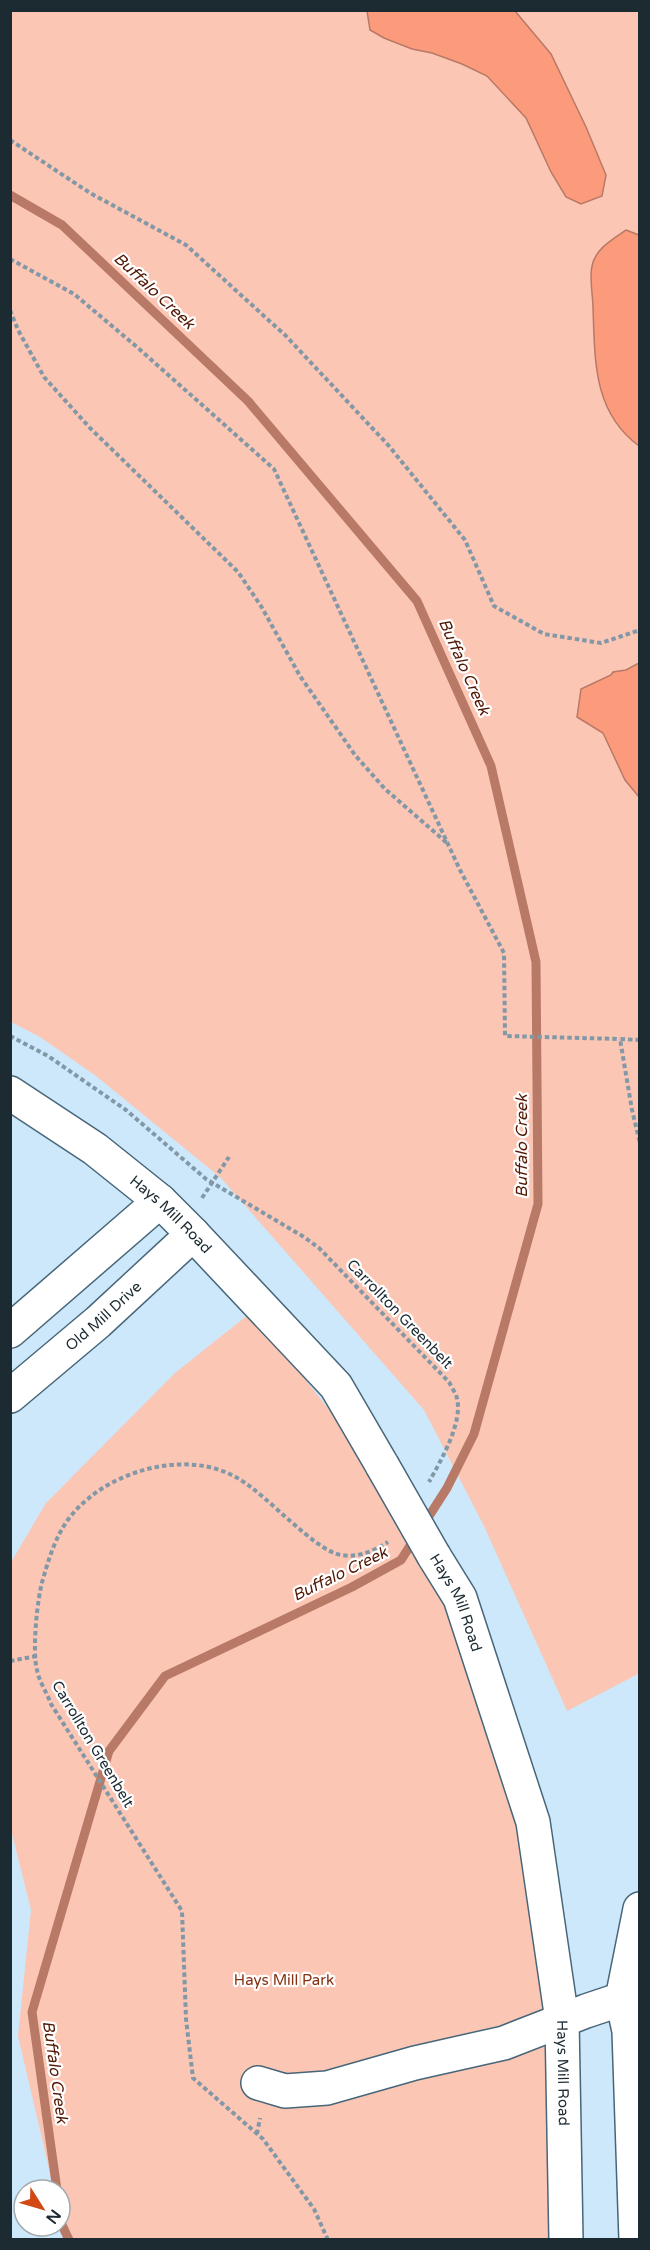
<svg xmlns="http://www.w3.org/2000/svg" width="650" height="2250" font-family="'Varela Round',sans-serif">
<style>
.green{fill:#fcc6b5}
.water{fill:#fb9b7c;stroke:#b87966;stroke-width:1.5}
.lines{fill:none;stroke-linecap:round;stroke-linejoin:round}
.stream{stroke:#b87966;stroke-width:9}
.minor-casing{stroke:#476679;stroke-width:36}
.path{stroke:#8298a6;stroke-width:4;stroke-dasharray:4.5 3;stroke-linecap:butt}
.minor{stroke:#fff;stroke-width:33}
.minor-bridge-casing{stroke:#476679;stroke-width:36;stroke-linecap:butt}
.minor-bridge{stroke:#fff;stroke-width:33}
.labels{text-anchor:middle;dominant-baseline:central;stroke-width:4.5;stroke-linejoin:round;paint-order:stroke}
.street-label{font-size:15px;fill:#1c2a32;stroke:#fff}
.park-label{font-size:15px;fill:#843012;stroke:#fff}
.water-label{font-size:16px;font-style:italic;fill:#521803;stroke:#fff}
</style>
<rect width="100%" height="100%" fill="#cde8fb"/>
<g class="green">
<path d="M10 11H639L640 1673 567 1711 484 1526 424 1410 221 1178 96 1076 40 1037 11 1022Z"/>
<path d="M249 1314 284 1353 327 1407 367 1464 439 1578 522 1812 551 1999V2239H66L60 2215V2190H54L18 2036 31 1910 10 1826V1564L46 1503 175 1373Z"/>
</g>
<g class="water">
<path d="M367 11H515L551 54 586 127 606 175 602 196 581 204 566 197 551 172 526 118 487 76 462 64 432 53 412 49 384 38 370 30Z"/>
<path d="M626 230 639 235V446C593 412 595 361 593 308 593 295 589 278 592 266 595 249 613 239 626 230Z"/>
<path d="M639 663V797L625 780 603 733 577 717 581 689 611 675 613 672 626 670Z"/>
</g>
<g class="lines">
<g class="stream">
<path d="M10 195 62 225 248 401 417 601 491 766 536 962 538 1204 474 1434 447 1488 424 1524"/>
<path d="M57 2190 32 2012 109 1751 165 1676 352 1587 401 1560 415 1538"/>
<path d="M60 2209 62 2225 69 2240"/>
</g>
<defs>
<g id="minor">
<path id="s1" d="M10 1093 95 1149 160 1201 193 1234 336 1386 382 1465"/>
<path d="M10 1331 160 1201"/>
<path id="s2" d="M10 1396 98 1322 193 1234"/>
<path id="s3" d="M434 1556 460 1598 533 1822 562 2020 566 2240"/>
<path d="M258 2083 285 2091 327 2088 415 2063 504 2043 586 2011 622 1999 640 1998"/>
<path d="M636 2240 629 2031 622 1999 640 1909"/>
</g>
</defs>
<use href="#minor" class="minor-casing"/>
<g class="path">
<path d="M639 10 640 11"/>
<path d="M10 140 90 193 186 245 286 336 389 446 465 540 494 606 544 634 601 643 640 630"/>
<path d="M10 259 74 294 137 347 274 469 460 870 504 953 505 1036 620 1039"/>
<path d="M10 310 18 330 44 377 90 428 238 572 261 606 300 676 355 755 385 789 447 843"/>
<path d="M10 1036 48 1056 126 1110 206 1179 304 1237 319 1248 449 1382C451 1386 454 1391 456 1395 465 1420 441 1460 429 1482"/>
<path d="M640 1040 620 1039 632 1110 640 1143"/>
<path d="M202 1198 229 1157"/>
<path d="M10 1661 37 1656"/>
<path d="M257 2134 260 2118"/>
<path d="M328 2240 314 2209 263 2139 193 2078 186 2019 182 1911 51 1704C47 1693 39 1681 37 1670 32 1652 37 1598 43 1579 49 1558 56 1535 70 1517 106 1471 187 1447 239 1479 267 1495 315 1551 341 1555 358 1558 374 1551 388 1542"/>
</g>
<use href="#minor" class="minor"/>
<defs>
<path id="minor-bridge" d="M382 1465 434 1556"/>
</defs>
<use href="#minor-bridge" class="minor-bridge-casing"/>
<use href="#minor-bridge" class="minor-bridge"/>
</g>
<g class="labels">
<g class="street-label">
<text stroke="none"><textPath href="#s1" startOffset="202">Hays Mill Road</textPath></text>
<text transform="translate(400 1314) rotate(46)">Carrollton Greenbelt</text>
<text stroke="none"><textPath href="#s2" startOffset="123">Old Mill Drive</textPath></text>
<text stroke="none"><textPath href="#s3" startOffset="52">Hays Mill Road</textPath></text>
<text transform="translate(93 1744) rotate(59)">Carrollton Greenbelt</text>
<text stroke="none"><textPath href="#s3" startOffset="538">Hays Mill Road</textPath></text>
</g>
<g class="park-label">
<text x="284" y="1980">Hays Mill Park</text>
</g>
<g class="water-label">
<text transform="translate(154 291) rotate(43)">Buffalo Creek</text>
<text transform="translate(464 667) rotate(66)">Buffalo Creek</text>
<text transform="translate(522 1146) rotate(-90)">Buffalo Creek</text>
<text transform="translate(340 1574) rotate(-26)">Buffalo Creek</text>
<text transform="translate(55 2072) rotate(82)">Buffalo Creek</text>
</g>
</g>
<rect width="650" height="2250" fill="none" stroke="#1c2a32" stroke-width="24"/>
<g transform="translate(42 2208) rotate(127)"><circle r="28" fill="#ffffff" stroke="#a4aaad" stroke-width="1.5"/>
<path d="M0-4.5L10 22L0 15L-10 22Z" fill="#d14a16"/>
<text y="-9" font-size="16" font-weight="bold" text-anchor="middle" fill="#1c2a32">N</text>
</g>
</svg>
